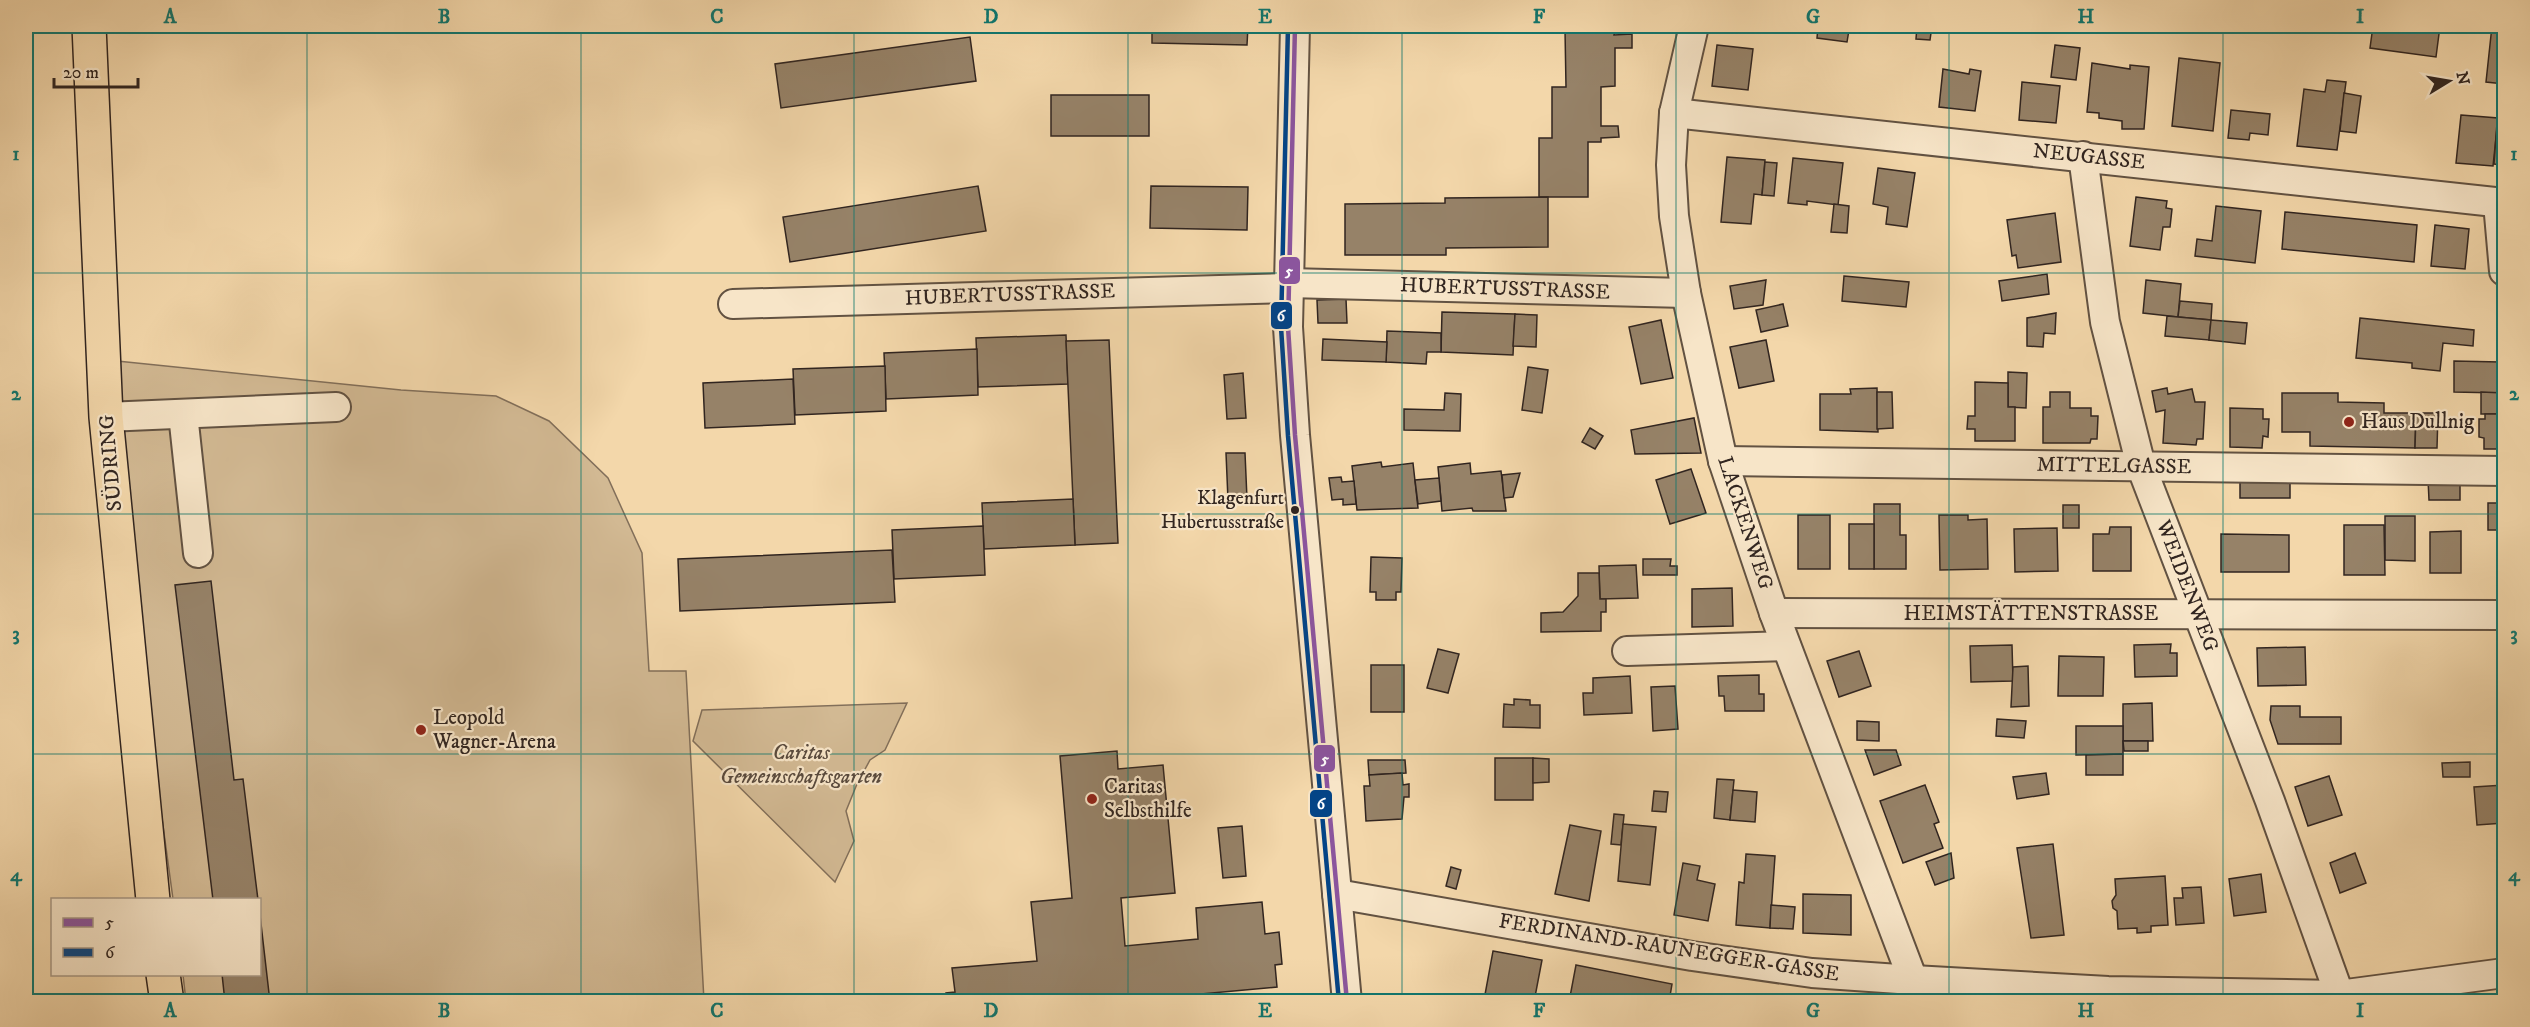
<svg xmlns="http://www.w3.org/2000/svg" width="2530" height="1027" font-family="'IM FELL DW Pica',serif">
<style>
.green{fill:#d2b993;stroke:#826f5a;stroke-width:1.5}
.building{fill:#968268;stroke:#312520;stroke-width:1.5}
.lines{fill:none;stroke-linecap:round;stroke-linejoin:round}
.minor-casing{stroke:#625242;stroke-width:32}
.major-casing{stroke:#312520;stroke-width:36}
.minor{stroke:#f7e5c8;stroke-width:28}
.major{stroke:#f3d7aa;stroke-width:33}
.bus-1-casing{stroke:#f7e5c8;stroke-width:9}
.bus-2-casing{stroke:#f7e5c8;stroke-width:9}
.bus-1{stroke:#8b559d;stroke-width:4.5}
.bus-2{stroke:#044486;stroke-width:4.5}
.grid{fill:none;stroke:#0f766e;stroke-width:1.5;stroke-opacity:0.55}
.poi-dot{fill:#8f2418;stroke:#f7e5c8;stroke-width:2}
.bus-dot{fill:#312520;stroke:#f7e5c8;stroke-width:2}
.labels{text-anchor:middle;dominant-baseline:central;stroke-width:4.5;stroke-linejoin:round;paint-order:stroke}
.bus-label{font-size:20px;fill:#312520;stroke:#f7e5c8;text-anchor:end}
.street-label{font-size:21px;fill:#312520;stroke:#f7e5c8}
.poi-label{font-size:21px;fill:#312520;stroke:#f7e5c8;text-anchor:start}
.park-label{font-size:21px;font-style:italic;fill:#594a3d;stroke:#f7e5c8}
.line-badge{stroke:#f7e5c8;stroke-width:2}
.badge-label{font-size:16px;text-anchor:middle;font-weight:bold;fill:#fff}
.neatline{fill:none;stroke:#0f766e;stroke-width:2}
.grid-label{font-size:20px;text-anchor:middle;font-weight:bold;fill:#0f766e}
</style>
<rect width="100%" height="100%" fill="#f3d7aa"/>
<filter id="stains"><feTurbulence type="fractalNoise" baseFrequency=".00333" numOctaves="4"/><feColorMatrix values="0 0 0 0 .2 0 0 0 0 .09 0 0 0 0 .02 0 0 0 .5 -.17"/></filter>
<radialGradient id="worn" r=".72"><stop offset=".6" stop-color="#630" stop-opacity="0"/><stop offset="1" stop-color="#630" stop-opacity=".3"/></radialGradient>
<g class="green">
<path d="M117 361 401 390 496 396 549 421 608 478 642 553 649 671H686L704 1001H186L183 975 260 974V900L173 899 158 789Z"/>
<path d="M907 703 885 750 870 760 857 784 846 811 854 841 835 882 693 741 702 710Z"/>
</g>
<g class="building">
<path d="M1152 26H1248L1247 45 1152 43Z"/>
<path d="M1551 26H1600V30H1615L1614 35 1632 34V48H1615V86L1601 87V126H1618L1619 137 1601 138V142H1588V197H1539V138H1552V87H1566L1565 30H1551Z"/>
<path d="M1917 26H1932L1930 40 1916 39Z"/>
<path d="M2373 26H2440L2436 57 2370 48Z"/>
<path d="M2492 26H2504V84L2486 82Z"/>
<path d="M1818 27 1849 30 1847 42 1817 38Z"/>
<path d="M970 37 976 81 781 108 775 64Z"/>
<path d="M1717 45 1753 49 1748 90 1712 86Z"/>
<path d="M2055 45 2080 48 2076 80 2051 77Z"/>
<path d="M2179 58 2220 63 2213 131 2172 126Z"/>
<path d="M2092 63 2130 69V65L2149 67 2144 129H2122V121L2099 118V113L2087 112Z"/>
<path d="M1943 69 1969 74 1970 69 1981 71 1975 111 1939 107Z"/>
<path d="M2327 80 2346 82 2337 150 2297 146 2304 89 2325 92Z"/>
<path d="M2022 82 2060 86 2056 123 2019 120Z"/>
<path d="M2344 93 2361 96 2356 133 2340 131Z"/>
<rect x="1051" y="95" width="98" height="41"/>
<path d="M2231 110 2270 114 2268 135 2250 133 2249 140 2228 138Z"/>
<path d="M2461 115 2498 118 2493 166 2456 163Z"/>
<path d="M2497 123H2504V165L2494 164Z"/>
<path d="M1727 157 1765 160 1762 195 1754 194 1751 224 1721 222Z"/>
<path d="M1793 158 1843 163 1838 205 1807 201V205L1788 203Z"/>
<path d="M1765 162 1777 163 1774 196 1762 195Z"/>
<path d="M1878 168 1915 173 1907 227 1886 224 1888 207 1873 204Z"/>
<path d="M978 186 986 231 790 262 783 217Z"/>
<path d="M1151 186 1248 187 1247 230 1150 228Z"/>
<path d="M1548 197V247L1446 248V255H1345V204L1445 203V198Z"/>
<path d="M2136 197 2167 201 2166 208 2172 209 2170 227H2163L2160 250 2130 246Z"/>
<path d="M1834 204 1849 206 1847 233 1831 232Z"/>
<path d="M2216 206 2261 211 2255 263 2195 256 2197 239 2212 241Z"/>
<path d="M2285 212 2417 225 2414 262 2282 249Z"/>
<path d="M2055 213 2061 262 2018 268 2016 255 2012 256 2007 220Z"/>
<path d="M2435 225 2469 229 2465 269 2431 266Z"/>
<path d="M2047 274 2049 294 2002 301 1999 281Z"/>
<path d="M1844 276 1909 282 1906 307 1842 301Z"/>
<path d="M1766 280 1763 305 1734 309 1730 286Z"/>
<path d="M2146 280 2181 284 2178 317 2143 313Z"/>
<path d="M1346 299 1347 323H1318L1317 300Z"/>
<path d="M2180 301 2212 304 2211 320 2178 317Z"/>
<path d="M1783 304 1788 326 1761 332 1756 310Z"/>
<path d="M1442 312 1515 314 1513 355 1441 352Z"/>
<path d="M2056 313 2055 334 2044 333 2043 347 2027 346V318Z"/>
<path d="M1515 314 1537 315 1536 347 1513 346Z"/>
<path d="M2167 316 2211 320 2209 340 2165 336Z"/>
<path d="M2360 318 2474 330 2473 346 2443 343 2440 371 2412 368V363L2356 358Z"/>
<path d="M1661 320 1673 378 1641 384 1629 327Z"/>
<path d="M2211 320 2247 323 2245 344 2209 340Z"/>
<path d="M1387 331 1441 333V352H1427L1426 364 1386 362Z"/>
<path d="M1066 335 1068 384 978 387 976 338Z"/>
<path d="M1323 339 1387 342 1386 362 1322 360Z"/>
<path d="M1109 340 1118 543 1075 545 1066 341Z"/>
<path d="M1766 340 1774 381 1739 388 1730 347Z"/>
<path d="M977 349 978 395 886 399 884 353Z"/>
<path d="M2454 361 2500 362V393L2454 392Z"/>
<path d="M885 366 886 411 795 415 793 369Z"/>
<path d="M1528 367 1548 370 1542 413 1522 410Z"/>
<path d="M2008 372 2027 373 2026 408 2008 407Z"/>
<path d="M1243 373 1246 418 1227 419 1224 375Z"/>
<path d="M793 379 795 424 705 428 703 383Z"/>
<path d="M1975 382 2008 383V407H2015V441H1975V429H1967L1968 416H1975Z"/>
<path d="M1877 388 1878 432 1820 430V394H1851L1850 389Z"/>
<path d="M2167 388 2168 394 2192 389 2195 402H2205L2203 439H2197L2196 445 2163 443 2165 410 2156 412 2152 391Z"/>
<path d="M1877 392H1892L1893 428 1877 429Z"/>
<path d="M2050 392H2070V408H2091V416H2098L2097 439H2091L2090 443H2043V407H2050Z"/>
<path d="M2481 392 2504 393V414H2481Z"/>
<path d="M1445 393 1461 394 1460 431 1404 430V409L1444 410Z"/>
<path d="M2282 393H2338V402L2384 403V413H2416L2415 448 2310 446V432H2282Z"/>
<path d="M2230 408 2263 409V419H2269L2268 437 2263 436 2262 448 2230 447Z"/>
<path d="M2416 413H2438L2437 448H2415Z"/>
<path d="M2485 414H2504V449H2484V438L2479 437V419H2485Z"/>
<path d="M1694 418 1701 453 1635 454 1631 430Z"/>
<path d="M1590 428 1603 436 1595 449 1582 442Z"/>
<path d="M1226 453H1245L1247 499 1228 500Z"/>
<path d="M1381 462 1382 467 1413 463 1418 508 1357 510 1352 466Z"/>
<path d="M1470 463 1471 474 1501 471 1506 511H1473L1472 508 1442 511 1438 467Z"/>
<path d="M1691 469 1706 513 1670 524 1656 480Z"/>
<path d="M1520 473 1513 497 1504 498 1502 475Z"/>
<rect x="2240" y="476" width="50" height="22"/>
<path d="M1341 477 1342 482 1354 481 1356 504 1343 505V499L1332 500 1329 478Z"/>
<path d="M1439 478 1441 501 1418 504 1415 480Z"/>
<path d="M2428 479H2460V500H2429Z"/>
<path d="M1073 499 1075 545 984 549 982 503Z"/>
<rect x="2488" y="503" width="11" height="27"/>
<path d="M1874 504H1900V535H1906V569H1874Z"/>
<rect x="2063" y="505" width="16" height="23"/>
<rect x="1798" y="515" width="32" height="54"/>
<path d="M1939 515H1968V520L1987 519 1988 569 1940 570Z"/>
<path d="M2385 516H2415V561L2385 560Z"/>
<rect x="1849" y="524" width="25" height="45"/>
<path d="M2344 525H2384L2385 575H2344Z"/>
<path d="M983 526 985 575 894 579 892 530Z"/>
<path d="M2110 527H2131V571H2093V534H2109Z"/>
<path d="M2057 528 2058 571 2015 572 2014 529Z"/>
<path d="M2461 531V573H2430V532Z"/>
<path d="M2221 534 2289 535V572H2221Z"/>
<path d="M892 550 895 602 680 611 678 559Z"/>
<path d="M1371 557 1402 558 1401 592H1396V600H1376V592H1370Z"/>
<path d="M1643 559H1671L1670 566H1677V575H1643Z"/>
<path d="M1636 565 1638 598 1600 599 1599 566Z"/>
<path d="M1578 573H1599L1600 599H1606V612H1601V631L1541 632V613L1563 612 1578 596Z"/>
<path d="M211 581 234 780 243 779 258 900H213L175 585Z"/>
<path d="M1732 588 1733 626 1692 627V589Z"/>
<path d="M2171 644 2170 653H2177V676L2135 677 2134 645Z"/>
<path d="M2012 645 2013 681 1971 682 1970 646Z"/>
<path d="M2305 647 2306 685 2258 686 2257 648Z"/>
<path d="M1438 649 1459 654 1448 693 1427 688Z"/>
<path d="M1859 651 1871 686 1839 697 1827 661Z"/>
<path d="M2059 656 2104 657 2103 696H2058Z"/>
<rect x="1371" y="665" width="33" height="47"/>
<path d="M2028 666 2029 706 2011 707 2013 667Z"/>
<path d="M1759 675V694H1764V711H1725L1724 696H1719L1718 676Z"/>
<path d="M1630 676 1632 713 1584 715 1583 693H1593V678Z"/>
<path d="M1675 686 1678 729 1653 731 1651 687Z"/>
<path d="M1514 699 1530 700V705H1540V728L1503 727 1504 704 1514 705Z"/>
<path d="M2152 703 2153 741H2123V704Z"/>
<path d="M2271 706H2300V717H2341V744H2278L2270 720Z"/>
<path d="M1997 719 2026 721 2024 738 1996 736Z"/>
<path d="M1857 721 1879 722V741L1857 740Z"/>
<path d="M2076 726H2123V754L2076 755Z"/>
<path d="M2123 741H2148V751H2124Z"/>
<path d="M1865 750H1896L1901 765 1874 775Z"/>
<path d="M1117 751 1118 769 1163 765 1175 893 1121 898 1125 946 1198 939 1196 908 1262 902 1265 934 1279 932 1282 964 1275 965 1277 987 1113 1002H947L946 993 955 992 952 968 1037 961 1031 902 1072 898 1060 756Z"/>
<path d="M2123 754V775H2086V755Z"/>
<rect x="1495" y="758" width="38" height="42"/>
<path d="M1533 758 1549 759V782L1533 783Z"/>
<path d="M1368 760H1405L1406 773 1369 775Z"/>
<path d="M2470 762V777H2443L2442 763Z"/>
<path d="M1402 773 1403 785 1409 784V797H1404L1402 819 1366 821 1364 786H1370L1369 775Z"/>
<path d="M2046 773 2049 794 2017 799 2013 777Z"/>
<path d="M2329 776 2342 815 2308 826 2295 787Z"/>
<path d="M1717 779 1734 780 1730 820 1714 818Z"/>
<path d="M1925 785 1939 822 1934 824 1943 848 1903 863 1880 801Z"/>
<path d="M2504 785V823L2477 825 2474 787Z"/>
<path d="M1733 790 1757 792 1755 822 1730 820Z"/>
<path d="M1654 791 1668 792 1666 812 1652 811Z"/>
<path d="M1614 814 1624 815 1621 845 1611 844Z"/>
<path d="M1623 824 1656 827 1650 885 1618 881Z"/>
<path d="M1570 825 1601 831 1589 901 1555 894Z"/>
<path d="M1242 826 1246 876 1223 878 1218 828Z"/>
<path d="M2053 844 2064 935 2031 938 2017 848Z"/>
<path d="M1951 853 1954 878 1935 885 1926 862Z"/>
<path d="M2355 853 2366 883 2340 893 2330 863Z"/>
<path d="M1746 854 1775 856 1770 928 1736 925 1739 882 1744 883Z"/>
<path d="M1683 863 1700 866 1697 880 1715 884 1708 921 1674 915Z"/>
<path d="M1451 867 1461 870 1456 889 1446 886Z"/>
<path d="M2261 874 2266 912 2234 916 2229 879Z"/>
<path d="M2165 876 2168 925 2151 926V932L2137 933V928L2118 929 2117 911 2113 908 2112 901 2116 895 2115 879Z"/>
<path d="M2201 887 2204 923 2176 925 2174 898H2183L2182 888Z"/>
<path d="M1803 894 1851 895V935L1803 933Z"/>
<path d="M1771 905 1795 907 1793 929 1770 928Z"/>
<path d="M260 915 270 1002H225L222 974H260Z"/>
<path d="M1493 951 1542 960 1534 1002 1484 1000Z"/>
<path d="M1576 965 1672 984 1669 1002H1569Z"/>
<path d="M1756 998 1779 1002H1756Z"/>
</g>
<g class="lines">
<defs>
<g id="minor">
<path d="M1295 26 1288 327 1295 435 1347 1002"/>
<path d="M1694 26 1674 113 1671 165 1674 216 1686 293 1723 461 1774 613 1913 980 1916 1002"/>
<path d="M1674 113 2504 203"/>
<path d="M2083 156 2105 322 2141 466 2270 801 2342 1002"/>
<path d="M2498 203 2504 271"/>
<path d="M1288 283 1686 293"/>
<path d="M733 304 1287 288"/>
<path d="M183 414 198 553"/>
<path d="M106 417 336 407"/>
<path d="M1723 461 2504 471"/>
<path d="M1774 613 2504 615"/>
<path d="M1627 651 1786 646"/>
<path d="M1337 894 1692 956 1812 973 1913 980 2108 991 2339 995 2504 973"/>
</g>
<g id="major">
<path d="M89 26 106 417 153 900"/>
<path d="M163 974 167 1002"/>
</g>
</defs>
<use href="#minor" class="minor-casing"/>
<use href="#major" class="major-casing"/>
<use href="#minor" class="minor"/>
<use href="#major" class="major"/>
<defs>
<path id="bus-1" d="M1295 26 1288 327 1295 435 1347 1002"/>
<path id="bus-2" d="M1288 26 1281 327 1288 436 1339 1002"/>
</defs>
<use href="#bus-1" class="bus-1-casing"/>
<use href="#bus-2" class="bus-2-casing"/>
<use href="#bus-1" class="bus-1"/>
<use href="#bus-2" class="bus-2"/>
</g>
<path class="grid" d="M307 26V1002M581 26V1002M854 26V1002M1128 26V1002M1402 26V1002M1676 26V1002M1949 26V1002M2223 26V1002M26 273H2504M26 514H2504M26 754H2504"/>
<g class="poi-dot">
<circle cx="2349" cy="422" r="6"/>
<circle cx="421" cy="730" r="6"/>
<circle cx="1092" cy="799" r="6"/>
</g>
<circle class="bus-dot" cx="1295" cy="510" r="5"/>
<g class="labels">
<g class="bus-label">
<text x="1284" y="498">Klagenfurt<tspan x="1284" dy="24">Hubertusstraße</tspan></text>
</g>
<g class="street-label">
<text transform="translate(2089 157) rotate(6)">NEUGASSE</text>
<text transform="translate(1505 289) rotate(2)">HUBERTUSSTRASSE</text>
<text transform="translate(1010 295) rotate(-2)">HUBERTUSSTRASSE</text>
<text transform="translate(111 463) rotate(-95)">SÜDRING</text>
<text transform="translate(2114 466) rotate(1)">MITTELGASSE</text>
<text transform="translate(1745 523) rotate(72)">LACKENWEG</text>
<text transform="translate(2187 586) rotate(69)">WEIDENWEG</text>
<text x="2031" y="614">HEIMSTÄTTENSTRASSE</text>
<text transform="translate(1669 948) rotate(9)">FERDINAND-RAUNEGGER-GASSE</text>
</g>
<g class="poi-label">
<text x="2361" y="422">Haus Dullnig</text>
<text x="433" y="718">Leopold<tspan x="433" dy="24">Wagner-Arena</tspan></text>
<text x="1104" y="787">Caritas<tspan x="1104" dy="24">Selbsthilfe</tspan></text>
</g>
<g class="park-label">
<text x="801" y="753">Caritas<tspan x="801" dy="24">Gemeinschaftsgarten</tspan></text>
</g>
</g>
<g class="line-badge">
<rect x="1278" y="256" width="23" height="29" rx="6" fill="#8b559d"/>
<rect x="1270" y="301" width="23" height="29" rx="6" fill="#044486"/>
<rect x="1313" y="744" width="23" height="29" rx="6" fill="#8b559d"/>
<rect x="1309" y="789" width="24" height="29" rx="6" fill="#044486"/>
</g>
<g class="badge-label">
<text x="1289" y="276">5</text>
<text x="1281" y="321">6</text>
<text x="1325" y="764">5</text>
<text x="1321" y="809">6</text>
</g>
<rect width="2530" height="1027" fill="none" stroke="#f3d7aa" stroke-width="66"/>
<rect x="51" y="898" width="210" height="78" fill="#f7e5c8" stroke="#a89885" stroke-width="1.5"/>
<rect x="63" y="918" width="30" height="9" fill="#8b559d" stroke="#a89885" stroke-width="1.5"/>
<text x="105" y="928" font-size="18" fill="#312520">5</text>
<rect x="63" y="948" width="30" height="9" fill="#044486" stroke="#a89885" stroke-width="1.5"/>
<text x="105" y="958" font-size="18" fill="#312520">6</text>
<g transform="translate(2449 81) rotate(79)" stroke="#f7e5c8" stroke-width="4.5" paint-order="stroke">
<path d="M0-4.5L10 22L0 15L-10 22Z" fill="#312520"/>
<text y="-9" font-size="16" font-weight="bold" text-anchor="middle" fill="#312520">N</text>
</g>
<path d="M54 78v9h84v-9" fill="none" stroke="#312520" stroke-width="3"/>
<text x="63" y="78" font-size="18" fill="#312520" stroke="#f7e5c8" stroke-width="4.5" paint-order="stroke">20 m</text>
<rect x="33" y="33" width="2464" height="961" class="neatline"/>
<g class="grid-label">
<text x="170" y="23">A</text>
<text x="444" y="23">B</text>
<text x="717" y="23">C</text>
<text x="991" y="23">D</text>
<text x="1265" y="23">E</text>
<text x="1539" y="23">F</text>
<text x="1813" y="23">G</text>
<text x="2086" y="23">H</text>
<text x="2360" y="23">I</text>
<text x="16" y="160">1</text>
<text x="2514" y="160">1</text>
<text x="16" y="400">2</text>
<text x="2514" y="400">2</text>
<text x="16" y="640">3</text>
<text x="2514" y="640">3</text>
<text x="16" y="881">4</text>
<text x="2514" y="881">4</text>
<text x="170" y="1017">A</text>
<text x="444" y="1017">B</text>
<text x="717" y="1017">C</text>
<text x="991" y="1017">D</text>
<text x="1265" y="1017">E</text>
<text x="1539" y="1017">F</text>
<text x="1813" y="1017">G</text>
<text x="2086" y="1017">H</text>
<text x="2360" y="1017">I</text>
</g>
<rect width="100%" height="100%" filter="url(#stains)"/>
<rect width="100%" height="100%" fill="url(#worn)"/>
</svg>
